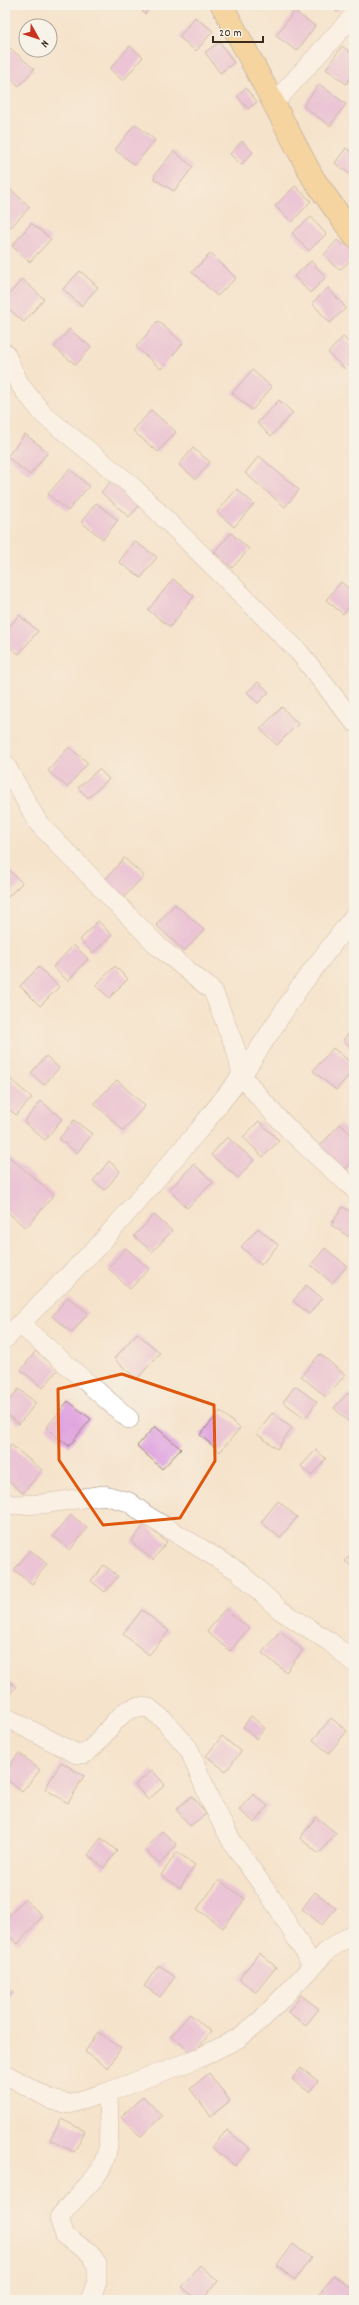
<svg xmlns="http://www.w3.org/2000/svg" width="359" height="2305" font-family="Dekko,sans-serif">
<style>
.building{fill:#dea0df}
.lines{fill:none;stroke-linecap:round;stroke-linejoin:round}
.minor-casing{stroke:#988675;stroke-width:20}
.major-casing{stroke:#988675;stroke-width:24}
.minor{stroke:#fff;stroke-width:19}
.major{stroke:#f4c26a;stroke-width:22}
.marked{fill:none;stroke:#df570d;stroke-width:3;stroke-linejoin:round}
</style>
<rect width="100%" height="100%" fill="#f7f3e8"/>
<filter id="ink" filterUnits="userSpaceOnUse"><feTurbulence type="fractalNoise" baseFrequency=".025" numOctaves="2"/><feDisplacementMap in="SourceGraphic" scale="8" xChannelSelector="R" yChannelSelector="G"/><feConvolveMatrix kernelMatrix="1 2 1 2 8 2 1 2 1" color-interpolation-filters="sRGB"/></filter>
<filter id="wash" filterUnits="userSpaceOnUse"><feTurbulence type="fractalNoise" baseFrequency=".012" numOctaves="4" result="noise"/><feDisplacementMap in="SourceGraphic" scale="16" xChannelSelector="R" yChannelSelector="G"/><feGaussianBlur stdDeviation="0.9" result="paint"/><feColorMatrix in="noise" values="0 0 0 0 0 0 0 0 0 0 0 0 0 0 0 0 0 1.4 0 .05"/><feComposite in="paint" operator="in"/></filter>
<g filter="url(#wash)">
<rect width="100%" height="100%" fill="#f5e3cc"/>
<g id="blocks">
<g class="building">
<path d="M137 5H155L145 14Z"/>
<path d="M327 5H342L337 12Z"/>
<path d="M294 11 315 26 297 51 276 36Z"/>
<path d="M195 17 213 31 196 51 179 37Z"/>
<path d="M220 42 234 63 220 73 205 52Z"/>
<path d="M130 46 143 57 123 81 110 69Z"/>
<path d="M342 46 354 55V73L346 84 326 69Z"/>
<path d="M10 48 34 69 19 86 5 73V53Z"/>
<path d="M319 84 346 104 330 126 303 106Z"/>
<path d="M246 88 257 102 248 109 237 96Z"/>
<path d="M135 124 155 140 135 165 115 150Z"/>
<path d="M242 141 253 152 241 165 230 154Z"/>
<path d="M346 148 354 154V173L352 176 335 163Z"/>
<path d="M174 151 193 167 174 191 154 179 155 174Z"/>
<path d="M295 186 311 201 292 222 275 206Z"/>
<path d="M10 189 30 207 11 227 5 222V195Z"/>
<path d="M311 217 326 234 309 251 292 233Z"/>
<path d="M31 223 51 239 30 262 12 246Z"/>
<path d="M337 240 343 245 345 242 354 248 352 259 341 269 334 266 324 255Z"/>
<path d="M211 253 236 278 217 296 192 272Z"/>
<path d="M311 261 326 277 310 293 294 276Z"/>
<path d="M80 271 98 287 81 306 63 289Z"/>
<path d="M22 279 44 299 24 322 5 306V299Z"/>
<path d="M328 288 346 308 330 323 312 303Z"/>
<path d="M158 321 183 343 161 369 136 347Z"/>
<path d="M69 329 91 347 76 365 54 347Z"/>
<path d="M343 337 354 347V360L345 369 328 353Z"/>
<path d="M252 370 272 387 252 410 232 393Z"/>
<path d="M279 400 293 413 271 436 257 423Z"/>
<path d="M151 410 176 432 158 452 133 431Z"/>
<path d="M25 434 48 452 30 475 7 457Z"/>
<path d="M193 448 210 462 196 479 179 465Z"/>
<path d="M259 456 299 490 285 507 245 473Z"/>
<path d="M70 469 89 486 68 511 48 494Z"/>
<path d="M114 478 142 503 129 517 101 492Z"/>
<path d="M237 489 254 504 234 527 217 512Z"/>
<path d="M96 503 118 520 103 539 81 522Z"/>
<path d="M231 533 249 549 232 568 214 552Z"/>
<path d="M134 541 157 557 141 578 119 562Z"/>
<path d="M173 579 194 596 170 627 148 610Z"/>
<path d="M341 582 354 593V601L343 614 326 600Z"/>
<path d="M19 615 38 631 19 654 5 643V632Z"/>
<path d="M258 682 269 692 258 703 247 692Z"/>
<path d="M282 707 298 724 277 745 260 729Z"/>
<path d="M69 747 88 763 67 787 48 771Z"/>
<path d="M99 769 109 779 88 798 78 788Z"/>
<path d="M124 858 144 876 122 899 103 882Z"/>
<path d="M5 865 22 883 5 900Z"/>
<path d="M175 904 204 930 184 951 156 925Z"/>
<path d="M98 921 112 935 93 953 80 940Z"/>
<path d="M74 945 88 959 68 981 53 967Z"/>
<path d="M115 966 128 979 109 998 96 985Z"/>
<path d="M39 967 59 987 40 1006 20 986Z"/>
<path d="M354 1027V1051L343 1040Z"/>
<path d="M333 1048 354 1065V1070L336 1090 313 1071Z"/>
<path d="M46 1056 59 1068 44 1085 31 1073Z"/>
<path d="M9 1078 32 1098 16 1115 5 1106V1082Z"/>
<path d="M117 1080 145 1106 123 1130 94 1103Z"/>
<path d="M41 1101 62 1119 45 1140 24 1122Z"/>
<path d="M74 1120 92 1134 77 1153 59 1139Z"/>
<path d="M259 1121 279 1141 263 1157 243 1137Z"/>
<path d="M340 1124 354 1137V1160L343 1172 318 1148Z"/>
<path d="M227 1137 254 1160 238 1178 211 1155Z"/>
<path d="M7 1155 54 1195 26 1228 5 1210V1158Z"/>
<path d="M109 1161 120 1171 105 1190 93 1181Z"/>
<path d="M194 1164 213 1182 187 1208 169 1190Z"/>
<path d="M343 1207 354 1214V1240L331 1225Z"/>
<path d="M154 1215 172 1231 152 1252 134 1236Z"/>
<path d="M258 1228 278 1245 261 1265 241 1247Z"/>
<path d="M126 1248 149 1269 130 1289 108 1268Z"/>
<path d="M325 1248 347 1266 332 1283 311 1265Z"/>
<path d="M306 1285 322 1298 309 1314 293 1301Z"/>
<path d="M68 1297 88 1313 72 1333 52 1316Z"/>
<path d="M137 1333 160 1353 137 1379 114 1359Z"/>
<path d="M36 1351 58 1369 43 1388 21 1370Z"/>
<path d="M320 1354 345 1375 326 1397 301 1376Z"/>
<path d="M295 1386 317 1402 305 1418 283 1402Z"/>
<path d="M19 1389 36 1403 19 1424 5 1413V1406Z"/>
<path d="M348 1393 354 1398V1422L352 1425 334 1408Z"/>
<path d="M68 1401 91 1419 69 1446 46 1428Z"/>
<path d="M220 1411 240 1428 220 1452 200 1435Z"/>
<path d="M272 1413 292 1428 277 1449 257 1434Z"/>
<path d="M155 1426 181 1449 162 1469 137 1446Z"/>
<path d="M11 1445 42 1470 23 1493 5 1478V1453Z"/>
<path d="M316 1450 326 1459 311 1476 301 1466Z"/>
<path d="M278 1501 297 1517 280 1538 261 1522Z"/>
<path d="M71 1515 87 1528 70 1550 53 1536Z"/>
<path d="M145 1524 167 1542 153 1560 131 1542Z"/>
<path d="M30 1550 47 1564 32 1584 14 1570Z"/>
<path d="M354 1551V1568L345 1561Z"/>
<path d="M104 1565 118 1576 105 1592 91 1581Z"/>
<path d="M225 1609 249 1628 230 1651 207 1632Z"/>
<path d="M142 1610 169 1631 149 1655 123 1634Z"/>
<path d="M280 1631 303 1650 286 1672 262 1653Z"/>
<path d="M5 1678 16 1687 5 1700Z"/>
<path d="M251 1716 265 1728 256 1739 243 1727Z"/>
<path d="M331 1718 347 1731 329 1753 313 1740Z"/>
<path d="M222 1736 241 1752 226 1771 206 1756Z"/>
<path d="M19 1753 40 1770 22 1792 5 1778V1772Z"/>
<path d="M61 1762 84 1776 68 1803 45 1789Z"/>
<path d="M152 1770 165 1785 148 1800 135 1785Z"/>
<path d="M253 1794 268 1806 255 1823 239 1810Z"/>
<path d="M192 1796 206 1814 190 1826 176 1809Z"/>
<path d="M316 1817 336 1833 319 1854 300 1838Z"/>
<path d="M162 1831 177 1845 160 1864 145 1850Z"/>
<path d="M101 1838 117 1851 104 1868 88 1855Z"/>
<path d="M177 1852 195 1865 180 1888 161 1875Z"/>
<path d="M219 1880 245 1899 223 1928 197 1909Z"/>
<path d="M315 1892 336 1908 322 1925 302 1909Z"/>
<path d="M24 1899 43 1916 18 1944 5 1932V1920Z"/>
<path d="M259 1953 276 1967 256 1992 239 1979Z"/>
<path d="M159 1965 175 1977 160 1997 144 1986Z"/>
<path d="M5 1986 13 1991 5 2003Z"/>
<path d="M301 1995 319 2009 306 2025 288 2012Z"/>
<path d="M190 2014 211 2032 193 2054 171 2036Z"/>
<path d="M98 2032 121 2048 108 2068 85 2052Z"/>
<path d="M301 2068 318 2081 309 2092 292 2079Z"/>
<path d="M209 2073 230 2101 211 2116 190 2089Z"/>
<path d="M143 2096 162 2116 140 2137 121 2117Z"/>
<path d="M61 2119 85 2131 74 2152 50 2140Z"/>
<path d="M227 2130 250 2149 235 2166 212 2147Z"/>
<path d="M293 2244 311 2258 295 2280 277 2266Z"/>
<path d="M200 2265 218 2281 202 2300H197L182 2287Z"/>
<path d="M334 2275 354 2291 347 2300H327L319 2294Z"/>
</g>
</g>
</g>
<g filter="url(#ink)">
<use href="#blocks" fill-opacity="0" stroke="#988675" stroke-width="1"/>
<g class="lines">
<defs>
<g id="minor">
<path d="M273 104 354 15"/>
<path d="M5 353 20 385 44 415 131 485 221 574 299 652 354 722"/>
<path d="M5 764 39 824 159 947 213 991 236 1050 242 1075 199 1130 100 1244 5 1339"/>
<path d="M354 916 299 988 242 1075C274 1119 313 1153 354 1189"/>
<path d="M20 1324 129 1419"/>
<path d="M5 1502 11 1505 42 1504 104 1495 129 1502 146 1515 238 1571 280 1610 330 1642 354 1663"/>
<path d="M5 1717 77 1754H85L95 1745 116 1720 126 1711 137 1707 149 1708 165 1721 189 1749 210 1800 232 1842 277 1906 312 1965"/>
<path d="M5 2074 52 2100 69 2104 108 2092"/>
<path d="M90 2300 97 2281V2264L90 2253 65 2236 59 2218C70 2202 84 2191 96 2176 114 2154 108 2119 108 2092L199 2058 239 2038 261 2020 328 1950 354 1933"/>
</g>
<path id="major" d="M222 5 313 178 354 236"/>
</defs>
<use href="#minor" class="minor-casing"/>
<use href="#major" class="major-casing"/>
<use href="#minor" class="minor"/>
<use href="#major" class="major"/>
</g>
</g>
<path d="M0 0H359V2305H0ZM122 1374 214 1405 215 1461 180 1518 103 1525 59 1460 58 1389Z" fill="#f5e3cc" fill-opacity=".55" fill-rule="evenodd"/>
<path class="marked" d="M122 1374 214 1405 215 1461 180 1518 103 1525 59 1460 58 1389Z"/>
<rect width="359" height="2305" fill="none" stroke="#f7f3e8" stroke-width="20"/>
<g transform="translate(38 38) rotate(129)"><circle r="19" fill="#f7f3e8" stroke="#aca397"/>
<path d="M0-3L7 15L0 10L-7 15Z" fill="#c8321e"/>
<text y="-6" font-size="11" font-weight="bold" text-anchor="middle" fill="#3b2a1e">N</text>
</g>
<path d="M213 36v6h50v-6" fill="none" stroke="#3b2a1e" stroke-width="2"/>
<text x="219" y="36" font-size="12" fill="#3b2a1e" stroke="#f7f3e8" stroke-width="3" paint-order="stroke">20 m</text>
</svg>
